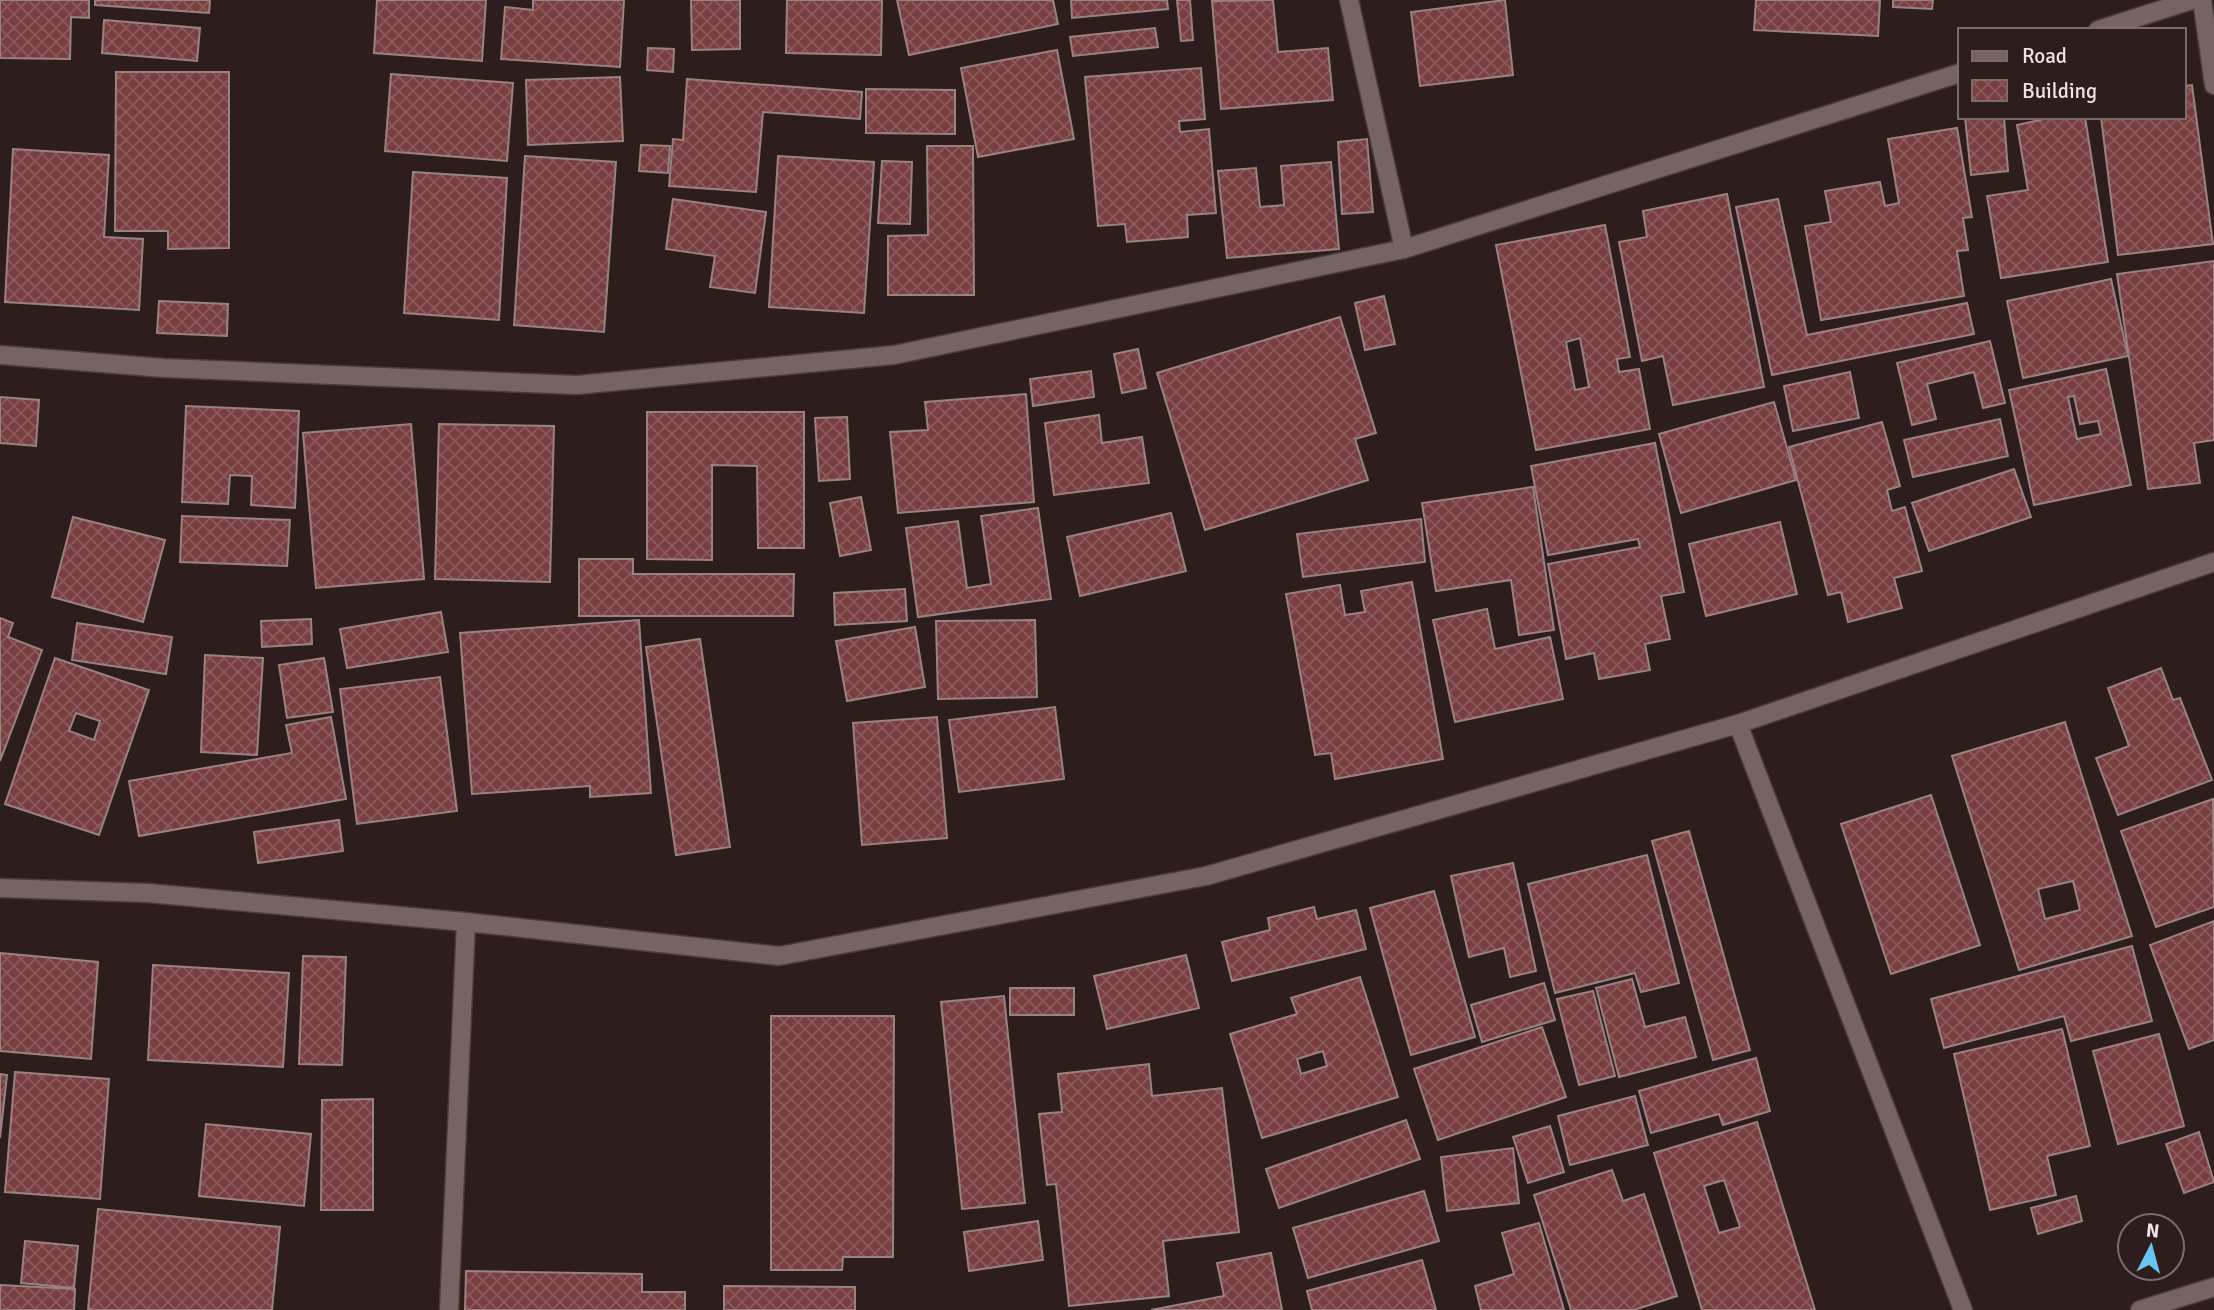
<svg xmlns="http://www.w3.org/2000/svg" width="2214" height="1310" font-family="Signika,sans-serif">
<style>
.building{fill:url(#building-cross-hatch);stroke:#988382;stroke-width:2;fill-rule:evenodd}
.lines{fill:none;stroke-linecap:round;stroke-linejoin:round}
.minor-casing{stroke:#493c3c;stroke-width:21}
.minor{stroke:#776362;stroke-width:18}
</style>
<defs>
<pattern id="building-cross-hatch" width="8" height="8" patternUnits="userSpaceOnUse" patternTransform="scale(1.75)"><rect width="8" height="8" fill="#793e40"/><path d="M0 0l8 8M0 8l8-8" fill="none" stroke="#8c5a5b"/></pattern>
</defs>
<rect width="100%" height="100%" fill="#2e1d1d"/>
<g class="building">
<path d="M0 0H89V18L71 17 70 59 0 58Z"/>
<path d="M95 0H210L209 13 95 5Z"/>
<path d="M377 0H486L482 61 374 53Z"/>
<path d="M533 0H624L620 67 501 59 505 7 533 10Z"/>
<path d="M691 0H740V49L692 50Z"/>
<path d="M787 0H882L881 55 786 53Z"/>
<path d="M897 0H1053L1058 24 909 55Z"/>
<path d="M1071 0H1167L1168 9 1072 18Z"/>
<path d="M1177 0H1190L1193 40 1181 41Z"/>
<path d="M1273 0 1278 52 1328 48 1333 100 1221 109 1212 1Z"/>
<path d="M1505 0 1513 75 1420 86 1411 12Z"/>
<path d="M1756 0H1880L1878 36 1754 30Z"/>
<path d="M1893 0H1933L1932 9 1893 7Z"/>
<path d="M104 20 200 28 197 61 102 53Z"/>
<path d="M1155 28 1158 47 1073 56 1070 37Z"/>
<path d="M648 48 674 49 673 72 647 70Z"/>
<path d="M1057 50 1074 139 978 157 961 68Z"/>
<path d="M1201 68 1205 119 1179 121 1180 132 1209 129 1216 213 1187 215 1188 237 1127 242 1125 224 1098 226 1085 77Z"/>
<path d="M116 72H229V248L168 249V231H115Z"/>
<path d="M391 74 513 83 507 161 385 151Z"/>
<path d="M620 77 623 141 528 145 526 80Z"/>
<path d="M687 79 862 92 860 119 763 112 756 192 669 186 673 139 683 140Z"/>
<path d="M2192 85 2213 244 2118 255 2101 117H2184V86Z"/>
<path d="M866 89 955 90V134L866 133Z"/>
<path d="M1965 117H2004L2008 171 1971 175Z"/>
<path d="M2085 117 2108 262 2001 278 1987 196 2028 190 2017 125 2053 117Z"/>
<path d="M1957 128 1972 217 1963 218 1968 250 1957 251 1964 296 1821 320 1805 226 1831 222 1825 191 1880 182 1885 206 1899 203 1888 139Z"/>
<path d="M1367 139 1373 212 1342 214 1338 142Z"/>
<path d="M641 145 670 146 668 173 639 171Z"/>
<path d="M927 146H973L974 295H888V236L928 235Z"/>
<path d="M13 149 109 155 104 237 143 239 139 310 5 302Z"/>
<path d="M525 156 616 162 604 332 514 325Z"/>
<path d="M778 156 874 162 864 313 769 307Z"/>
<path d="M882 161 912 162 910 224 878 223Z"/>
<path d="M1331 162 1339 249 1227 258 1218 171 1256 168 1260 207 1284 205 1281 166Z"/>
<path d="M413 172 507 178 499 320 404 313Z"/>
<path d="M1727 194 1764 387 1673 405 1663 356 1642 361 1619 242 1647 237 1643 211Z"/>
<path d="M673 199 766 212 755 293 710 287 715 256 666 249Z"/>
<path d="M1778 199 1807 335 1967 303 1974 334 1772 375 1736 207Z"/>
<path d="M1605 225 1630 357 1617 359 1619 372 1639 369 1650 429 1536 450 1496 245ZM1580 338 1589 387 1575 390 1566 342Z"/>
<path d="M2214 261V440L2194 443 2200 483 2148 489 2117 274Z"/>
<path d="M2111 279 2128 356 2023 378 2007 301Z"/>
<path d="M1384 296 1395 344 1365 350 1355 303Z"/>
<path d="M159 301 228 304 227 336 157 333Z"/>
<path d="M1340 317 1376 433 1355 439 1368 480 1205 530 1157 373Z"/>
<path d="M1990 341 2005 403 1983 408 1974 372 1927 384 1936 419 1912 425 1897 363Z"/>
<path d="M1138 349 1146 388 1122 393 1114 354Z"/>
<path d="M2106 369 2131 485 2034 505 2009 390ZM2074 396 2080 424 2098 421 2101 434 2077 439 2068 397Z"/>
<path d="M1091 371 1094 397 1033 406 1030 379Z"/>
<path d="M1850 372 1859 418 1793 431 1784 386Z"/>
<path d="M1026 394 1034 502 898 513 890 432 928 430 925 402Z"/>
<path d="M0 397 39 400 36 446 0 443Z"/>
<path d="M1774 402 1796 480 1681 513 1659 434Z"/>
<path d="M186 406 299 411 295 508 251 505 252 476 230 475 228 504 182 502Z"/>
<path d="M647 412H804V548H758L757 466 712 465V560L647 559Z"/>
<path d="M1099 415 1102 443 1142 437 1149 483 1054 495 1045 423Z"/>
<path d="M847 417 850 479 819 481 815 418Z"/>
<path d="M2000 419 2008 456 1913 477 1904 440Z"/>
<path d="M1882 422 1900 486 1887 490 1892 511 1905 507 1922 571 1894 578 1902 608 1848 622 1841 592 1828 595 1789 447Z"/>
<path d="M411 424 424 579 316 588 303 433Z"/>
<path d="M439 424 554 426 550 582 435 579Z"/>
<path d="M1655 443 1684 592 1661 596 1670 639 1645 644 1650 670 1599 679 1594 653 1566 659 1548 564 1640 547 1638 539 1548 555 1531 466Z"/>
<path d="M2014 469 2031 517 1929 551 1912 503Z"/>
<path d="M1533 487 1554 630 1519 635 1511 580 1436 591 1422 503Z"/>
<path d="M861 497 871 550 840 556 830 503Z"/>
<path d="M1038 508 1051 599 918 617 906 528 958 521 967 588 991 584 981 516Z"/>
<path d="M1171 513 1186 571 1080 596 1067 537Z"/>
<path d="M182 516 290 520 287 566 180 562Z"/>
<path d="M73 517 165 540 143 622 52 597Z"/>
<path d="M1421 519 1425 562 1303 577 1297 534Z"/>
<path d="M1780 522 1797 594 1706 616 1689 544Z"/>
<path d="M579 559H633V574H794L793 616H579Z"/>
<path d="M1412 582 1443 759 1335 779 1331 753 1315 755 1286 594 1340 585 1345 615 1365 612 1361 591Z"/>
<path d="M905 589 907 621 835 625 834 593Z"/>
<path d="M1487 609 1495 649 1550 637 1563 699 1455 722 1433 620Z"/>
<path d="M441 612 448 652 347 668 340 629Z"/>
<path d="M0 618 13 623 8 637 42 650 0 761Z"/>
<path d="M311 619 312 644 262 647 261 621Z"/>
<path d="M639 620 651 793 590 797V786L472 794 460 633Z"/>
<path d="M1035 620 1037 697 938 699 936 621Z"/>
<path d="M77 623 172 637 166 674 72 660Z"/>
<path d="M915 627 925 687 847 701 836 641Z"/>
<path d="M700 639 730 847 676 855 646 647Z"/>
<path d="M205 655 263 658 257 755 201 752Z"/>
<path d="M55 658 149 690 99 835 5 804ZM76 713 100 721 94 740 69 731Z"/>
<path d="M324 658 333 712 287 718 279 665Z"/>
<path d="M2161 668 2173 700 2180 698 2212 780 2118 815 2096 758 2129 746 2108 688Z"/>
<path d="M440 677 457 811 357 824 340 689Z"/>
<path d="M1055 707 1064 779 959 792 949 720Z"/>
<path d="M331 717 346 799 139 836 129 781 292 753 286 725Z"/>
<path d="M937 717 947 838 862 845 853 723Z"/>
<path d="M2065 722 2132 936 2019 970 1952 756ZM2073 881 2080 910 2045 919 2038 889Z"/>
<path d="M1931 795 1980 945 1891 974 1841 824Z"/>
<path d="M2213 799 2214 907 2156 927 2121 831Z"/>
<path d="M339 820 343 851 258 863 254 832Z"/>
<path d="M1689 831 1750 1050 1713 1060 1652 841Z"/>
<path d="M1647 855 1679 983 1641 992 1635 973 1555 993 1528 884Z"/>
<path d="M1513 863 1536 971 1510 977 1504 948 1469 957 1451 876Z"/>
<path d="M1434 891 1475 1037 1411 1055 1370 908Z"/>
<path d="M1314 907 1317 919 1356 910 1366 949 1232 981 1222 942 1270 930 1268 918Z"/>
<path d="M2214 921V1040L2189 1049 2150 945Z"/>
<path d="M2132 946 2152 1021 2071 1041 2064 1016 1944 1048 1931 999Z"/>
<path d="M0 953 98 962 91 1059 0 1051Z"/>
<path d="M1186 955 1199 1008 1107 1029 1094 976Z"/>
<path d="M303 956 346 957 342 1065 299 1064Z"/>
<path d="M153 965 289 973 283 1067 148 1060Z"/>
<path d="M1360 977 1398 1097 1262 1138 1230 1034 1297 1014 1291 998ZM1323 1051 1327 1066 1301 1074 1297 1059Z"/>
<path d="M1632 979 1645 1027 1685 1017 1696 1057 1619 1077 1596 988Z"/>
<path d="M1544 983 1555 1020 1482 1042 1471 1005Z"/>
<rect x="1010" y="988" width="64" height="27"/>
<path d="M1593 991 1615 1076 1579 1085 1557 999Z"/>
<path d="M1004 996 1025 1203 962 1209 941 1002Z"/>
<path d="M771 1016H894L893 1257H843L842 1270H771Z"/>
<path d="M1542 1027 1566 1097 1438 1140 1414 1069Z"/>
<path d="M2062 1029 2090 1146 2047 1156 2056 1195 1990 1210 1954 1054Z"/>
<path d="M2159 1034 2184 1126 2118 1144 2093 1051Z"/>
<path d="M1756 1058 1770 1111 1723 1125 1719 1114 1651 1133 1639 1091Z"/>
<path d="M1149 1064 1152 1096 1222 1088 1239 1232 1163 1241 1169 1296 1069 1306 1056 1184 1047 1185 1039 1114 1062 1112 1058 1074Z"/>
<path d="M15 1072 109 1079 100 1199 5 1192Z"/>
<path d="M0 1074 7 1075 0 1138Z"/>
<path d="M1635 1096 1648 1145 1570 1165 1558 1116Z"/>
<path d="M373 1099V1210H321L322 1100Z"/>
<path d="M1406 1120 1420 1159 1279 1208 1266 1169Z"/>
<path d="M1757 1122 1815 1310H1702L1654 1153ZM1724 1180 1740 1227 1719 1233 1704 1186Z"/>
<path d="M206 1124 311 1134 304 1206 199 1196Z"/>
<path d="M1550 1126 1564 1172 1528 1183 1513 1137Z"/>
<path d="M2199 1132 2214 1182 2184 1193 2166 1144Z"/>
<path d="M1513 1148 1519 1203 1447 1211 1441 1157Z"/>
<path d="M1612 1170 1623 1201 1644 1194 1677 1296 1634 1310H1571L1534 1195Z"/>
<path d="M1424 1191 1439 1241 1308 1278 1293 1228Z"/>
<path d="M2076 1196 2082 1221 2038 1234 2031 1208Z"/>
<path d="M98 1209 280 1227 272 1310H88Z"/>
<path d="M1038 1221 1043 1260 969 1271 964 1232Z"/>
<path d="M1539 1223 1564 1310H1481L1475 1286 1514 1274 1502 1233Z"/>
<path d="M25 1241 78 1246 74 1288 21 1283Z"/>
<path d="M1271 1253 1282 1310H1151L1224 1296 1217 1263Z"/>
<path d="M1422 1260 1436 1310H1312L1307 1291Z"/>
<path d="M466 1271 642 1274V1292H685V1310H465Z"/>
<path d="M0 1285 75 1289 74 1310H0Z"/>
<path d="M724 1286 855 1287V1310H724Z"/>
</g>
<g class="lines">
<defs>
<g id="minor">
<path d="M1349 0 1404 249"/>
<path d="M2202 0 2214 85"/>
<path d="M2098 30 2192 0"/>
<path d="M0 355 164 368 577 385 894 355 1404 249 1960 73"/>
<path d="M1738 724 1963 1310"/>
<path d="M0 888 148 893 466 922 779 956 1206 876 1738 724 2214 562"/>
<path d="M449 1310 466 922"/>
<path d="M2140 1310 2214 1287"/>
</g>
</defs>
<use href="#minor" class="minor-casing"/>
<use href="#minor" class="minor"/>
</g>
<rect x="1958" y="28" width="228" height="91" fill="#2e1d1d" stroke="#7b6c6c" stroke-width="2"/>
<rect x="1972" y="51" width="35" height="10" fill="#776362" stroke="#7b6c6c" stroke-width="2"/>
<text x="2022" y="63" font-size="21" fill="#efe3e3">Road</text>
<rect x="1972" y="80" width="35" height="21" fill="url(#building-cross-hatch)" stroke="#7b6c6c" stroke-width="2"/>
<text x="2022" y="98" font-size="21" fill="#efe3e3">Building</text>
<g transform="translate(2151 1247) rotate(6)"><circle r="33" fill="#2e1d1d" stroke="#7b6c6c" stroke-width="2"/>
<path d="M0-5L12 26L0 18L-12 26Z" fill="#66c4ef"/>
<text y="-10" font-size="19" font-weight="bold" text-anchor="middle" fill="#efe3e3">N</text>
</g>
</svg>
